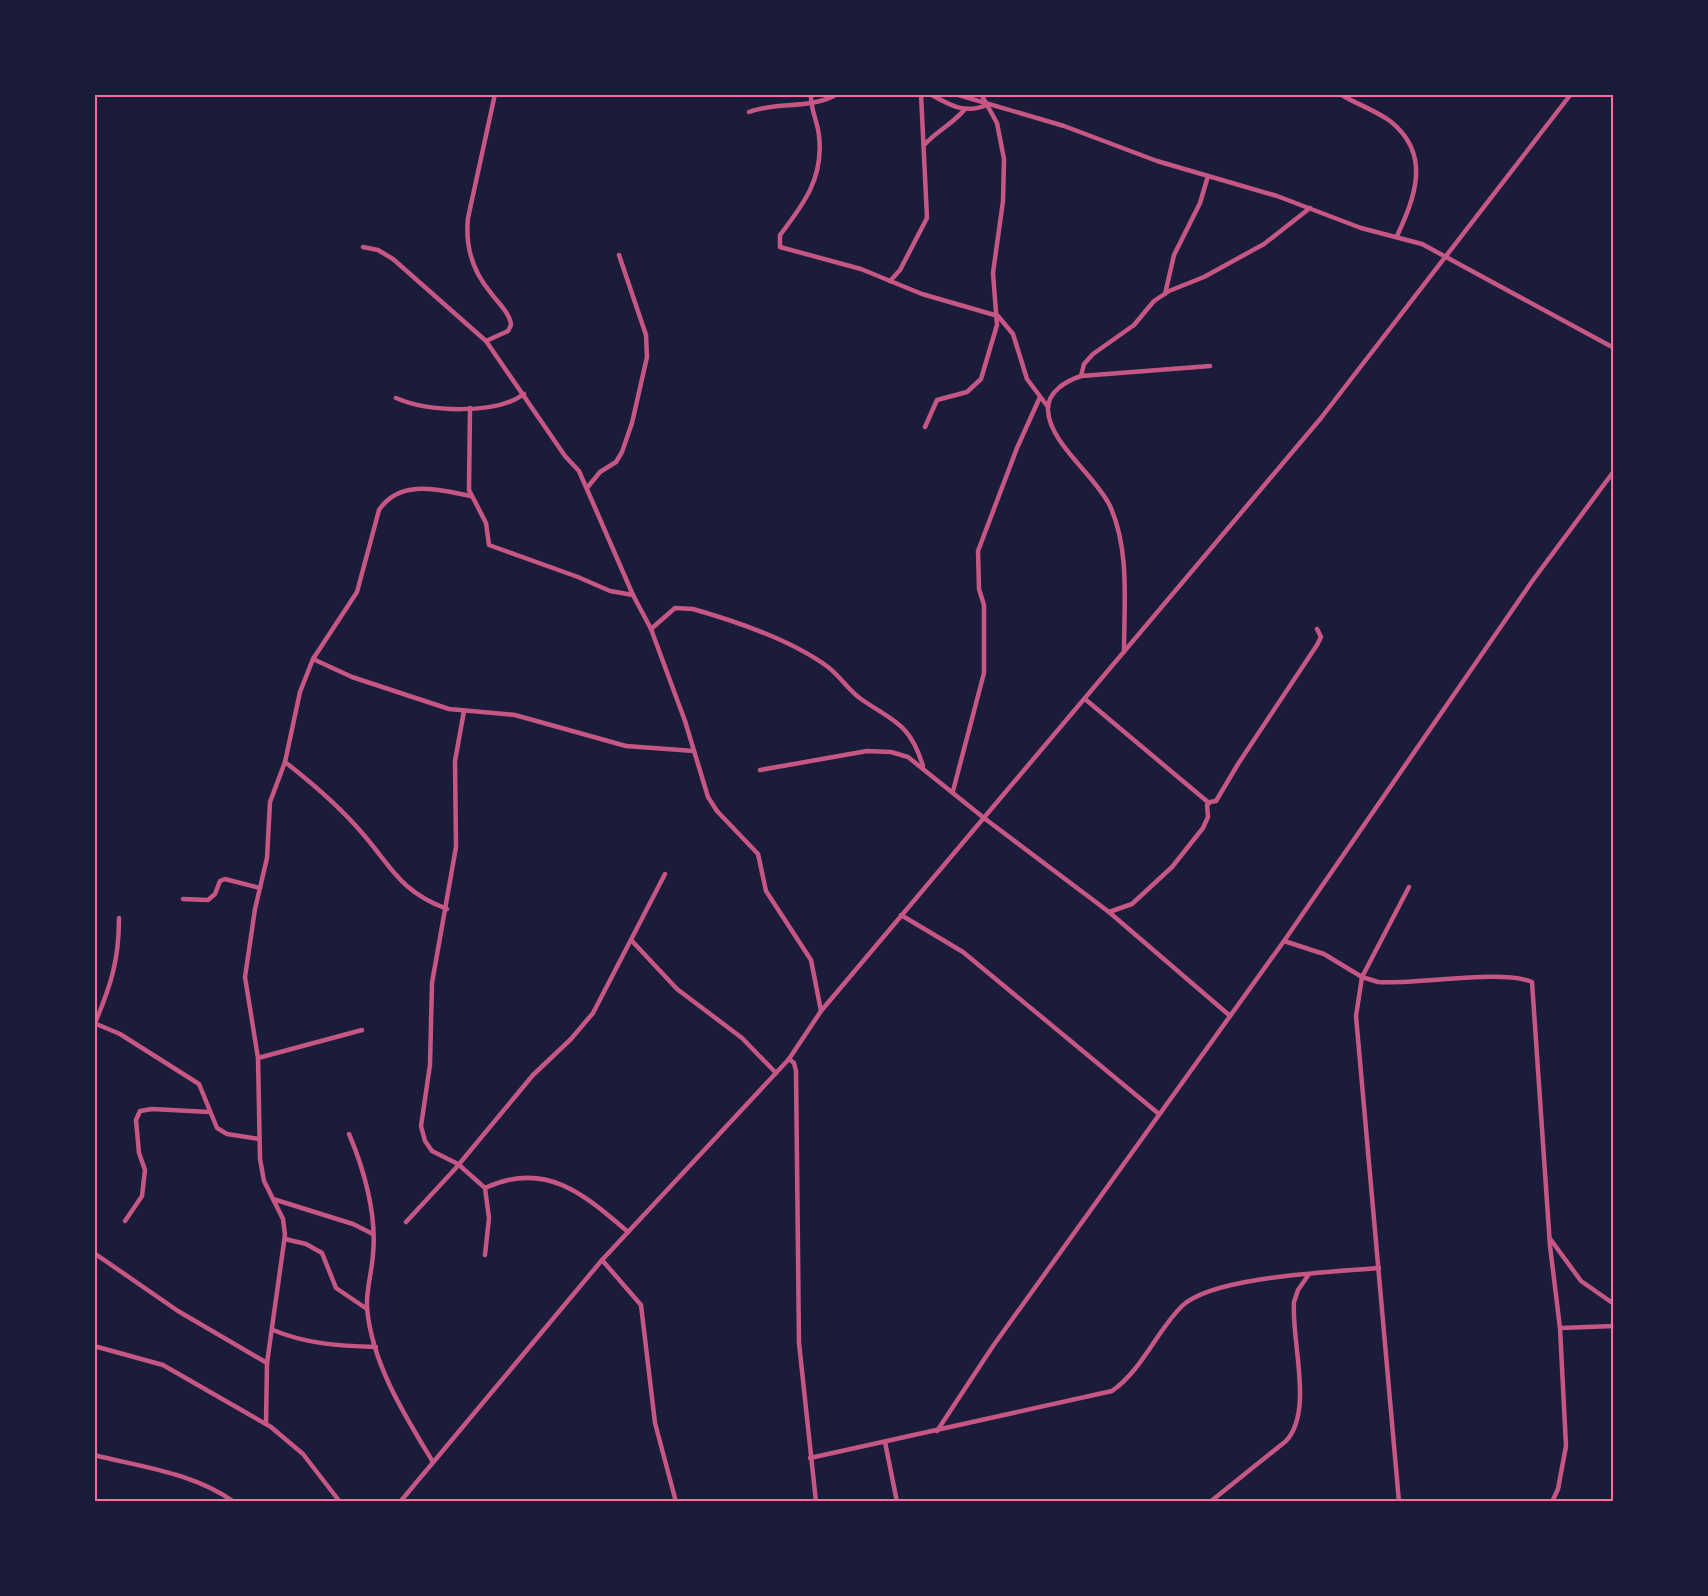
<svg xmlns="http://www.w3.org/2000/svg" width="1708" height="1596" font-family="Jost,sans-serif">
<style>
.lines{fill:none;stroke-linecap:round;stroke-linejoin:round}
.minor{stroke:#c65784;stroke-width:4.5}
.neatline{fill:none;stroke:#ff6b9d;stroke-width:2}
</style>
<rect width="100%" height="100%" fill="#1b1b3a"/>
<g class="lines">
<g class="minor">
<path d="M811 94C810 109 818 122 819 136 824 178 803 205 780 235V247L861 269 922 294 998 316 1013 334 1027 379 1048 407"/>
<path d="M930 94C951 106 965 114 987 105"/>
<path d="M955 94 1064 126 1157 161 1277 196 1361 228 1422 244 1614 348"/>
<path d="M1340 94C1356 104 1375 110 1390 121 1432 154 1415 197 1397 236"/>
<path d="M749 112C777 101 811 110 837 94"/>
<path d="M925 144C938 130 954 123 965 109"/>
<path d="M363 247 378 250 393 259 486 341 565 456 579 471 633 595 651 629 685 721 708 797 717 811 758 854 766 891 811 960 821 1011"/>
<path d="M890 281 900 270 927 218 921 94"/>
<path d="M1165 294 1174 255 1200 203 1208 176"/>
<path d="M486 341 508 331 511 325C510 313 498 303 491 293 473 272 465 247 468 218L495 94"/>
<path d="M1081 376 1084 364 1093 354 1134 325 1154 301 1169 291 1204 277 1264 244 1310 208"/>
<path d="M396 398C428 412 496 415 524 394"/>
<path d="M470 408 469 490 486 523 489 545 578 577 610 591 633 595"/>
<path d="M925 427 937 400 967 392 981 379 997 325 993 273 1003 201 1004 159 997 123 981 94"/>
<path d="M587 488 600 472 616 462 622 452 632 423 647 357 646 335 619 255"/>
<path d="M651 629 675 608 693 609C735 621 793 641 828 667 840 676 848 690 861 699 894 722 910 723 923 766"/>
<path d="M1124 652C1124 604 1130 550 1110 506 1096 476 1049 443 1048 410 1047 392 1066 381 1081 376L1210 366"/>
<path d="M313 659 352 677 449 709 515 715 626 746 694 751"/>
<path d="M1085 699 1209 803"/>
<path d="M464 711 455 761 456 847 432 983 430 1065 421 1126 425 1141 432 1151 458 1164 485 1188 489 1218 485 1255"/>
<path d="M285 762C312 783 341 808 363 834 393 869 400 891 447 909"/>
<path d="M760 770 867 751 891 752 908 757 984 818 1109 912 1229 1015"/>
<path d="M953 791 984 673V605L979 589 978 551 1017 448 1040 397"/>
<path d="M183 899 208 900 215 894 220 881 225 879 260 888"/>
<path d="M1109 912 1132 904 1172 867 1203 828 1208 817 1207 805 1210 802 1216 801 1238 764 1317 645 1321 637 1317 629"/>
<path d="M901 915 963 952 1159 1114"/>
<path d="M632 941 677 989 742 1038 776 1073"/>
<path d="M1284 941 1324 954 1362 977 1378 982C1417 985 1500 969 1532 982L1550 1246 1560 1328 1566 1446 1558 1489 1552 1502"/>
<path d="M94 1023 120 1034 199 1084 217 1128 227 1134 259 1139"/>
<path d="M95 1023C111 985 119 960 119 918"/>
<path d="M258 1058 362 1030"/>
<path d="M789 1059 794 1063 796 1071 799 1343 816 1502"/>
<path d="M349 1134C364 1169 377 1215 373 1254 372 1272 366 1289 367 1308 372 1364 405 1416 433 1462"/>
<path d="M485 1188C545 1160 584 1194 628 1232"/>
<path d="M273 1199 353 1224 373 1234"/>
<path d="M125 1221 142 1196 145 1170 139 1153 136 1120 140 1111 152 1109 209 1112"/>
<path d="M406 1222 455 1169 533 1075 571 1039 593 1013 665 874"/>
<path d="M285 1239 306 1244 322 1253 336 1288 367 1309"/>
<path d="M1551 1240 1581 1281 1614 1304"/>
<path d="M94 1253 178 1311 267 1363"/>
<path d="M602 1260 641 1305 655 1423 676 1502"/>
<path d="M1560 1328 1614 1326"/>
<path d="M273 1330C306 1344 340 1346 376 1347"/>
<path d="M94 1346 163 1365 271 1427 303 1454 340 1502"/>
<path d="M266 1424 267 1363 285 1235 283 1219 264 1181 260 1159 258 1058 245 977 255 909 267 858 270 802 285 762 300 692 313 659 357 592 379 510C400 478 440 490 471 496"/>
<path d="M937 1431 993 1346 1284 941 1533 580 1614 471"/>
<path d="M885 1442 897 1502"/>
<path d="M94 1455C142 1467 194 1473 234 1502"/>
<path d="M810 1458 1112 1391C1142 1370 1156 1332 1182 1306 1213 1276 1334 1272 1379 1268"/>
<path d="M400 1502 602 1260 789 1059 821 1011 1321 418 1571 94"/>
<path d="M1210 1502 1286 1441C1314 1411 1291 1341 1294 1302L1298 1290 1309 1274"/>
<path d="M1399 1502 1356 1016 1362 977 1409 887"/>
</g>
</g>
<rect width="1708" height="1596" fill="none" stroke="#1b1b3a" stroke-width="192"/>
<rect x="96" y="96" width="1516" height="1404" class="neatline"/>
</svg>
